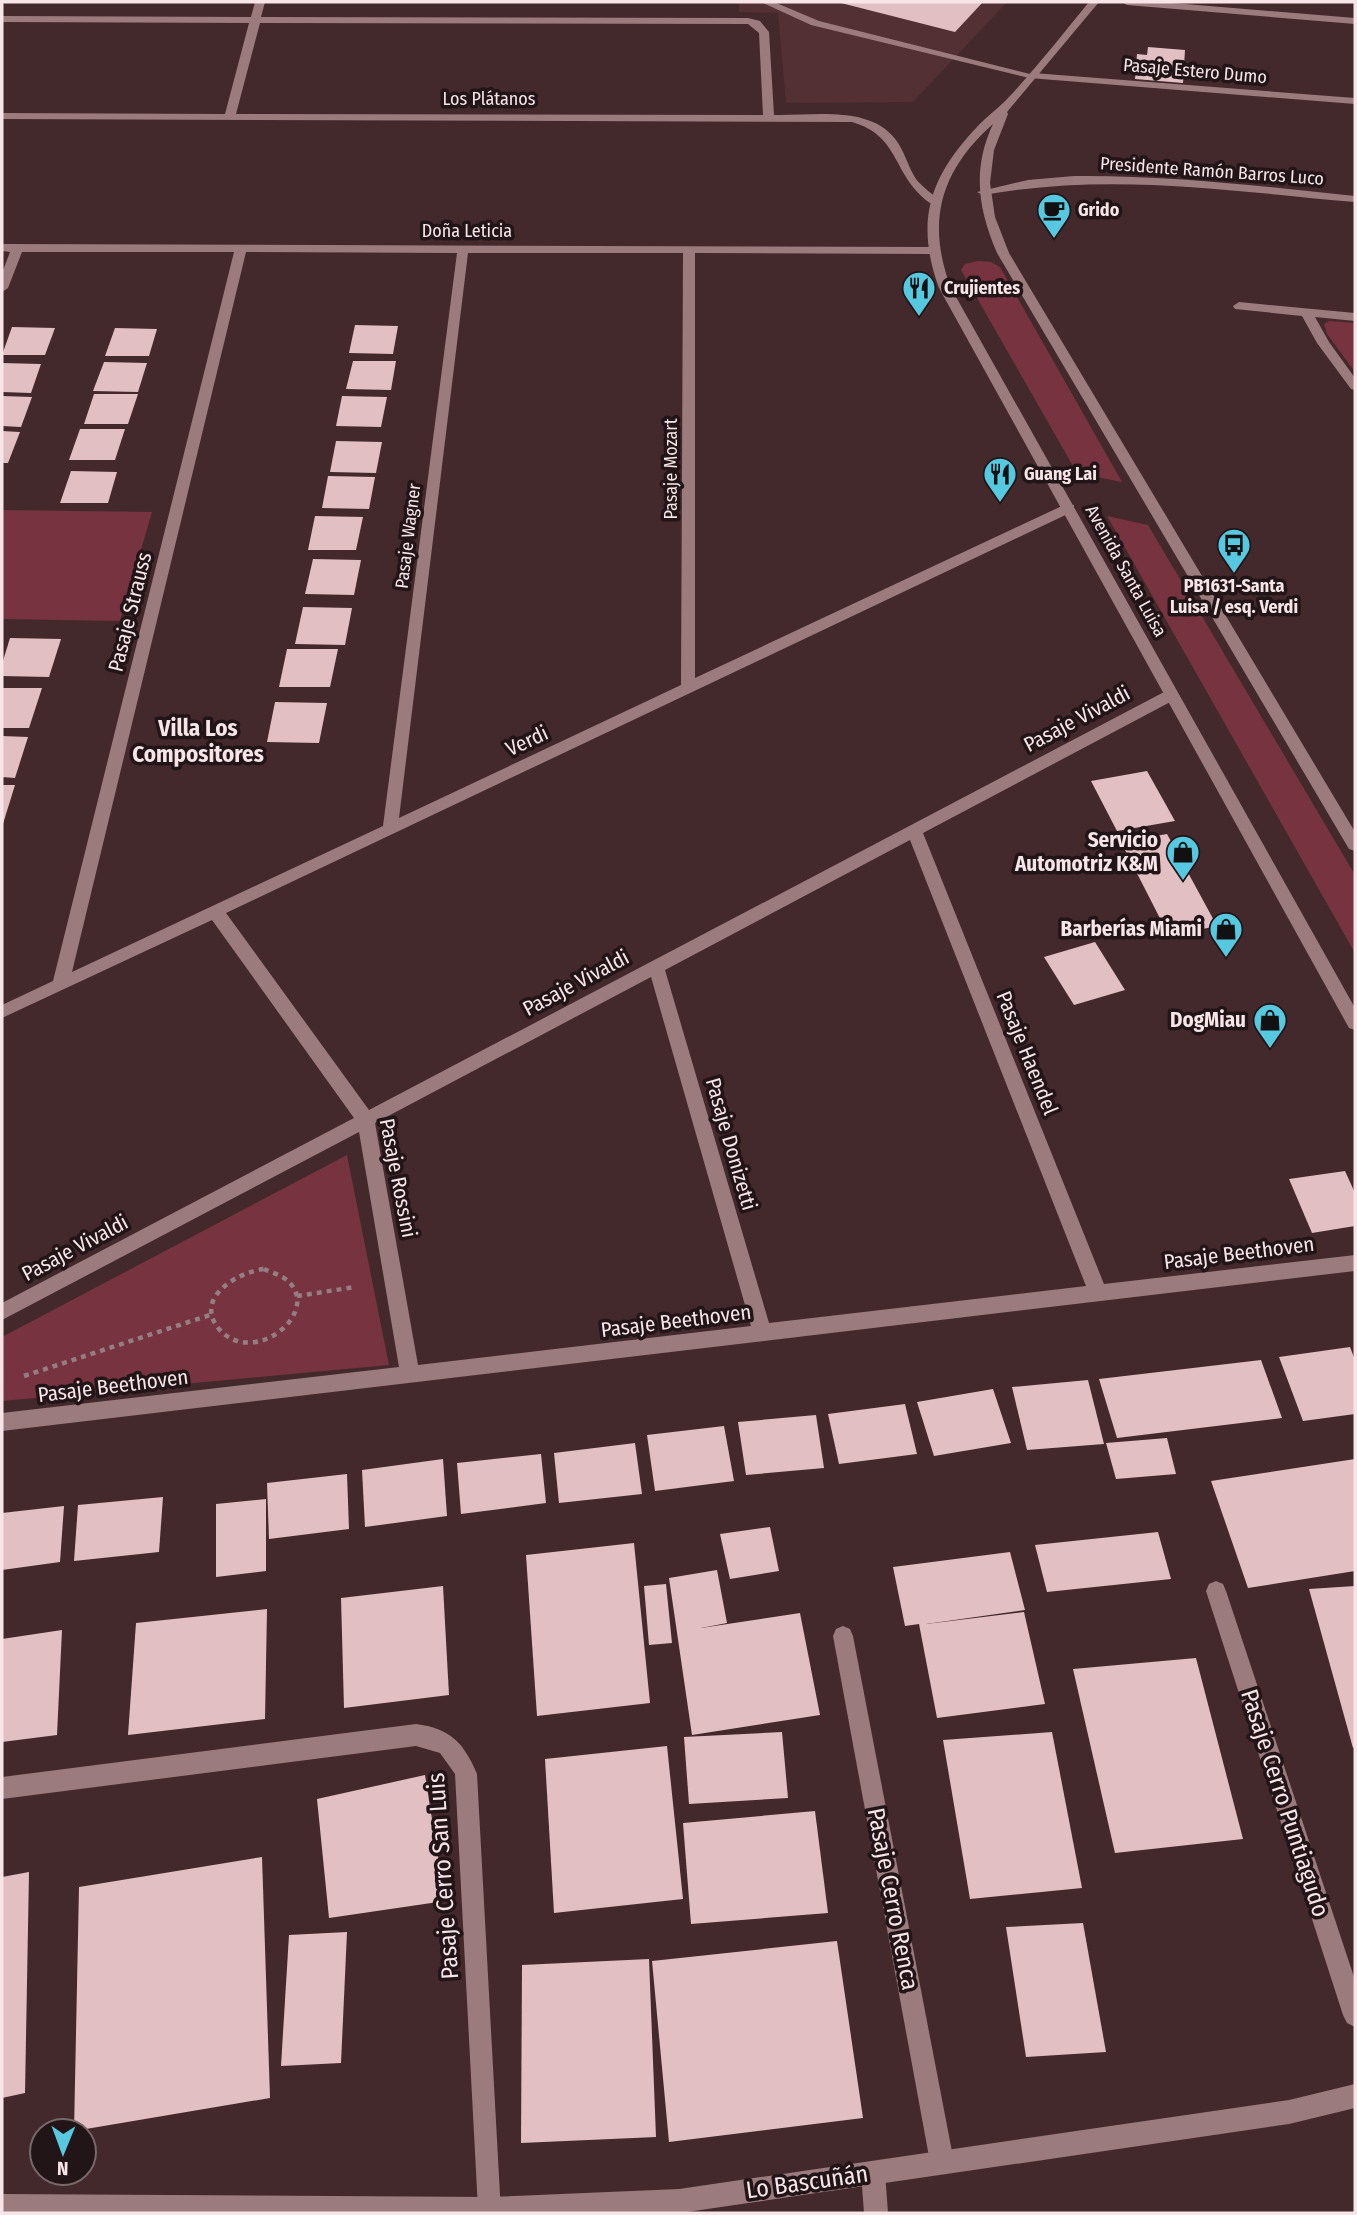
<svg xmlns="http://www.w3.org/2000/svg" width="1357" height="2215" font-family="'Fira Sans Condensed',sans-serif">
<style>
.built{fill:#523034}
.green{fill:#783340}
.building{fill:#e2bfc2}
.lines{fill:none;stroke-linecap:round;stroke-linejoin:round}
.path{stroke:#947e81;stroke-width:4.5;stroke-dasharray:5 5;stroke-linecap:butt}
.service{fill:#9b7b7e;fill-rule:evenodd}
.minor{fill:#9b7b7e;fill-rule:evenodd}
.tertiary{fill:#9b7b7e;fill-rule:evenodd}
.secondary{fill:#9b7b7e;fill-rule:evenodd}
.labels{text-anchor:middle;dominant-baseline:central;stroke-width:7;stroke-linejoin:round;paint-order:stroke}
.far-street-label{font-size:18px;fill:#f7e5e7;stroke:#221517}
.far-poi-label{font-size:18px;font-weight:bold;fill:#f7e5e7;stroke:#221517;text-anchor:start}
.street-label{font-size:21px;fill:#f7e5e7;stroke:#221517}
.poi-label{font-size:21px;font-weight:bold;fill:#f7e5e7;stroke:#221517;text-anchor:end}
.neighbourhood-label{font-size:23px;font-weight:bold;fill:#f7e5e7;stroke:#221517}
.near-street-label{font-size:24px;fill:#f7e5e7;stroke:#221517}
</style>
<rect width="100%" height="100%" fill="#43292c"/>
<path class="built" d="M739 2H1007L913 102 786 103 778 13 739 12Z"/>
<g class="green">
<path d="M978 261 991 262 1000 267 1122 482 1077 473 961 270 965 264Z"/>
<path d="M1329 321 1355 323V372L1327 334 1324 324Z"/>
<path d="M2 510 152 512 120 621 2 619Z"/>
<path d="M1107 516 1148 525 1355 875V953Z"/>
<path d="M347 1155 389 1365 2 1401V1337Z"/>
</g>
<g class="building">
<path d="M837 2H983L955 32Z"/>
<path d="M1148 47 1185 50 1183 83 1135 79 1137 54 1147 55Z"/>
<path d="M355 325 398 326 393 354 349 353Z"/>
<path d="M12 327 55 328 45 355H2Z"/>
<path d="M115 328 157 329 149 356H105Z"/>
<path d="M353 361H396L391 390 346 389Z"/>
<path d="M104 362 147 363 138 392 93 391Z"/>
<path d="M2 363 41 364 31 393 2 392Z"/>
<path d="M94 394H138L128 424H84Z"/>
<path d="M2 396 32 397 21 427 2 426Z"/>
<path d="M342 396 387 397 381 427 336 426Z"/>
<path d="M80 429H125L115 460H69Z"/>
<path d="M2 431 20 432 8 463H2Z"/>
<path d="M336 441 382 442 376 473 330 472Z"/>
<path d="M71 471 117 472 108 503H60Z"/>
<path d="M328 476 375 477 369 509 322 508Z"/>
<path d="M315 516 363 517 356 550H308Z"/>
<path d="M313 559 361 560 354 595 305 594Z"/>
<path d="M303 607 352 608 345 645 295 644Z"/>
<path d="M10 638 61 639 49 677 2 676V664Z"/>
<path d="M287 649H338L330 687H279Z"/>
<path d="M2 688H42L29 728H2Z"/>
<path d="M275 702 327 703 319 743 267 742Z"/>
<path d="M2 736 28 737 15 778 2 777Z"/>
<path d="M1147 771 1175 821 1117 831 1091 781Z"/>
<path d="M2 785H15L2 827Z"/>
<path d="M1167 834 1217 926 1169 936 1121 842Z"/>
<path d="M1095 942 1125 990 1074 1005 1044 957Z"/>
<path d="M1345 1171 1355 1193V1226L1312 1233 1289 1179Z"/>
<path d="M1350 1347 1355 1360V1414L1303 1421 1279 1357Z"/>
<path d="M1261 1360 1282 1418 1117 1438 1099 1379Z"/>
<path d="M1088 1380 1104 1444 1027 1450 1012 1387Z"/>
<path d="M993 1389 1011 1443 934 1456 917 1402Z"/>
<path d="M905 1404 917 1454 839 1464 828 1414Z"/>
<path d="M816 1415 824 1468 746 1475 738 1422Z"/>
<path d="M724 1426 734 1481 655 1491 647 1435Z"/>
<path d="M1167 1438 1176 1474 1116 1479 1106 1443Z"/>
<path d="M635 1443 642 1494 559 1503 554 1453Z"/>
<path d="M541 1454 546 1503 461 1514 457 1463Z"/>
<path d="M443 1459 447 1516 365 1527 362 1470Z"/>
<path d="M1355 1459V1571L1248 1588 1211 1481Z"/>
<path d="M347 1474 349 1529 269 1539 267 1483Z"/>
<path d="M163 1497 159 1552 74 1561 78 1505Z"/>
<path d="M266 1499V1571L216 1577V1504Z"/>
<path d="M64 1506 60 1562 2 1570V1513Z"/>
<path d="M770 1527 779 1571 730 1579 720 1534Z"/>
<path d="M1158 1532 1171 1579 1047 1592 1035 1545Z"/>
<path d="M634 1543 650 1703 537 1716 526 1555Z"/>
<path d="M1010 1552 1025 1610 926 1624 1024 1612 1045 1704 937 1718 919 1624 905 1626 893 1567Z"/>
<path d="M717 1570 727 1623 701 1628 800 1613 820 1715 692 1735 669 1578Z"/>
<path d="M666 1584 672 1643 649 1645 644 1586Z"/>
<path d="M443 1586 449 1695 344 1708 341 1598Z"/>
<path d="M1355 1586V1747L1353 1748 1309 1589Z"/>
<path d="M267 1609 265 1719 128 1735 136 1623Z"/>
<path d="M62 1630 57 1735 2 1742V1639Z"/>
<path d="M1196 1658 1243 1839 1115 1853 1073 1669Z"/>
<path d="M782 1732 788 1798 689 1804 684 1737Z"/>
<path d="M1052 1732 1082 1888 970 1899 943 1740Z"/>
<path d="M667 1746 683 1899 554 1913 545 1759Z"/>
<path d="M425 1775 445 1901 329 1918 317 1799Z"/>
<path d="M815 1811 828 1913 691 1924 683 1823Z"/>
<path d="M262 1857 270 2098 74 2131 79 1887Z"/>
<path d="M29 1872 25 2093 2 2098V1877Z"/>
<path d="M1083 1923 1106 2052 1026 2057 1006 1927Z"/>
<path d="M347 1932 341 2063 281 2066 289 1935Z"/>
<path d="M837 1941 863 2118 669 2142 652 1961Z"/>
<path d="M649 1959 656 2137 521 2143 522 1965Z"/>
</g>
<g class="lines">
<g class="path">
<path d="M264 1269C270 1272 278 1274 284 1278 327 1308 255 1370 219 1329 193 1298 238 1272 264 1269Z"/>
<path d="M297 1296 355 1287"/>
<path d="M24 1376 213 1314"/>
</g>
<path class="service" d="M761 2H774L819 21 1038 76 1033 79 811 25Z"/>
<g class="minor">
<path d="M255 2H265L261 17 748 18 760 21 769 32 774 115C813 116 870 105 896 140 905 152 908 167 916 179 923 188 932 193 940 201L930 203C892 176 901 136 852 122L2 119V113L225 114 249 23 2 22V16L251 17ZM260 23 748 24 759 33 763 115 236 114Z"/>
<path d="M1122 2H1161L1355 18V24L1127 5Z"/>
<path d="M1033 73 1355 98V104L1029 78 1028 76Z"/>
<path d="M1074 176C1168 175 1261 186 1355 196V202C1227 191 1112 172 983 195L977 192 1028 180Z"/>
<path d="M2 244 935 247V253L931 254 695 253V678L1064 505H1074V511L226 913 369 1110 1166 691H1176L1178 695 1176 699 923 833 1104 1284 1355 1255V1271L2 1431V1413L399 1367 359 1132 2 1320V1303L354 1118 212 920 2 1018V1005L53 981 234 252H22L8 288 2 292V273L10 252 2 251ZM246 252 457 253 383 826 72 972ZM468 253H683L681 685 399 818ZM910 840 1086 1286 769 1323 665 970ZM651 977 751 1326 418 1365 375 1123Z"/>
<path d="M1239 302 1355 313V321L1315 317 1329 342 1355 378V390L1351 389 1317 343 1302 316 1235 309 1233 306Z"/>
<path d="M1216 1581 1223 1584 1226 1591 1355 1980V2027L1347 2023 1343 2015 1206 1591 1209 1584Z"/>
<path d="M843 1626 850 1629 853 1636 954 2162 951 2171 942 2174 933 2171 930 2162 833 1636 836 1629Z"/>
<path d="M416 1724C450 1728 464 1743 477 1774L501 2213H479L478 2209 455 1774 440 1753 416 1746 2 1799V1777Z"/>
<path d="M873 2161 882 2164 885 2173 888 2213H864L861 2173 864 2164Z"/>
</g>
<path class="tertiary" d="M1355 2084V2108L1289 2124 680 2213H2V2194L490 2197 679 2189 1289 2100Z"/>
<path class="secondary" d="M1089 2H1099L1007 112 1008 114 994 150 990 183 995 217 1009 253 1355 832V851L1349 849 997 253C978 209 972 169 993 124 940 171 926 222 951 288L1355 1008V1030L1349 1028 939 288C915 222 929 177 977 127 987 116 999 108 1009 97 1037 67 1063 34 1089 2Z"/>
</g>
<defs>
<symbol id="cafe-pin" viewBox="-11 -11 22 30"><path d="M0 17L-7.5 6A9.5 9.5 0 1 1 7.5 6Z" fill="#56c9e0" stroke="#221517"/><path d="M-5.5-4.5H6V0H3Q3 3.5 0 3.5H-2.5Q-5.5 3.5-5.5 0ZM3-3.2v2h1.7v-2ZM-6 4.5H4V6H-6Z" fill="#111"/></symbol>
<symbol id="restaurant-pin" viewBox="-11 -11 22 30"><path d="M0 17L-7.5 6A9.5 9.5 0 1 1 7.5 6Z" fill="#56c9e0" stroke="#221517"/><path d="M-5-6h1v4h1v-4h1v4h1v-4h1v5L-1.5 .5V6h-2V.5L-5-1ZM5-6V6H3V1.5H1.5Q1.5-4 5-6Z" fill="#111"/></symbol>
<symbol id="bus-pin" viewBox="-11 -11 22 30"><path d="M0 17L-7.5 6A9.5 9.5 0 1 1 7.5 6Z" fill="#56c9e0" stroke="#221517"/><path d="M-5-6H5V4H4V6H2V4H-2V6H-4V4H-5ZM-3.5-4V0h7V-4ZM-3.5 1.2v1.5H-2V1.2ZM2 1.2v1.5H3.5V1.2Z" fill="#111"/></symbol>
<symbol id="shop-pin" viewBox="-11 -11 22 30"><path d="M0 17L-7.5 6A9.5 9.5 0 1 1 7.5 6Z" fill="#56c9e0" stroke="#221517"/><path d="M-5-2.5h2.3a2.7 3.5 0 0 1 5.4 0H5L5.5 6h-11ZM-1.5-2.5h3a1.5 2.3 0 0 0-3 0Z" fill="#111"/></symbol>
</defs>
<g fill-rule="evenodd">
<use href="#cafe-pin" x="1035" y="191" width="38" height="52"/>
<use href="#restaurant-pin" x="900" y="269" width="38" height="52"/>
<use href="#restaurant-pin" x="981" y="455" width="38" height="52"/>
<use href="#bus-pin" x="1215" y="526" width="38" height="52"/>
<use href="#shop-pin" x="1164" y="833" width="38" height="52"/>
<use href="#shop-pin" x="1207" y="910" width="38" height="52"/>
<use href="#shop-pin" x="1251" y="1001" width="38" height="52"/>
</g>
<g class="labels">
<g class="far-street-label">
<text transform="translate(1195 71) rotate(5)">Pasaje Estero Dumo</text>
<text x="489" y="99">Los Plátanos</text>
<text transform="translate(1212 171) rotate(4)">Presidente Ramón Barros Luco</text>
<text x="467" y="231">Doña Leticia</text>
<text transform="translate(671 469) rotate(-90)">Pasaje Mozart</text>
<text transform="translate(408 536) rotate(-83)">Pasaje Wagner</text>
<text transform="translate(1126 571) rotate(61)">Avenida Santa Luisa</text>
</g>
<g class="far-poi-label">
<text x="1078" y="210">Grido</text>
<text x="944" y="288">Crujientes</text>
<text x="1024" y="474">Guang Lai</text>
<text x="1234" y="586" text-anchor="middle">PB1631-Santa<tspan x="1234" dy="21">Luisa / esq. Verdi</tspan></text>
</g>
<g class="street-label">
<text transform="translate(130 612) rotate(-76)">Pasaje Strauss</text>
<text transform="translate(1077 719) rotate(-28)">Pasaje Vivaldi</text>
<text transform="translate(527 741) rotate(-25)">Verdi</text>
<text transform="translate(576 983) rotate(-28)">Pasaje Vivaldi</text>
<text transform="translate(1027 1053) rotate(68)">Pasaje Haendel</text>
<text transform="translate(731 1144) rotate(74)">Pasaje Donizetti</text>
<text transform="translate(398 1178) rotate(79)">Pasaje Rossini</text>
<text transform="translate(75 1248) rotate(-28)">Pasaje Vivaldi</text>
<text transform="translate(1239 1253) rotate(-7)">Pasaje Beethoven</text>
<text transform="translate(676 1321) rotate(-7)">Pasaje Beethoven</text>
<text transform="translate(113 1386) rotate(-7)">Pasaje Beethoven</text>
</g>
<g class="poi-label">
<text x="1158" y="840">Servicio<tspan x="1158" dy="24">Automotriz K&amp;M</tspan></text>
<text x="1202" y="929">Barberías Miami</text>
<text x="1246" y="1020">DogMiau</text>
</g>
<g class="neighbourhood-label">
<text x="198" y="728">Villa Los<tspan x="198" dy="26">Compositores</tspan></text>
</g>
<g class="near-street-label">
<text transform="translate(1285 1803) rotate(72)">Pasaje Cerro Puntiagudo</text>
<text transform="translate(443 1876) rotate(-94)">Pasaje Cerro San Luis</text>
<text transform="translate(893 1899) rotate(79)">Pasaje Cerro Renca</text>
<text transform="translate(807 2182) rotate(-8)">Lo Bascuñán</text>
</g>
</g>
<rect width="1357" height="2215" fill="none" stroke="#f7e5e7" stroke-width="7"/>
<g transform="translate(63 2152) rotate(181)"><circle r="33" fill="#221517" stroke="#77686a" stroke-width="2"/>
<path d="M0-5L12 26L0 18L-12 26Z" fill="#56c9e0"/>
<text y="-10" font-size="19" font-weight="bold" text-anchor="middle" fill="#f7e5e7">N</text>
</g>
</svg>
